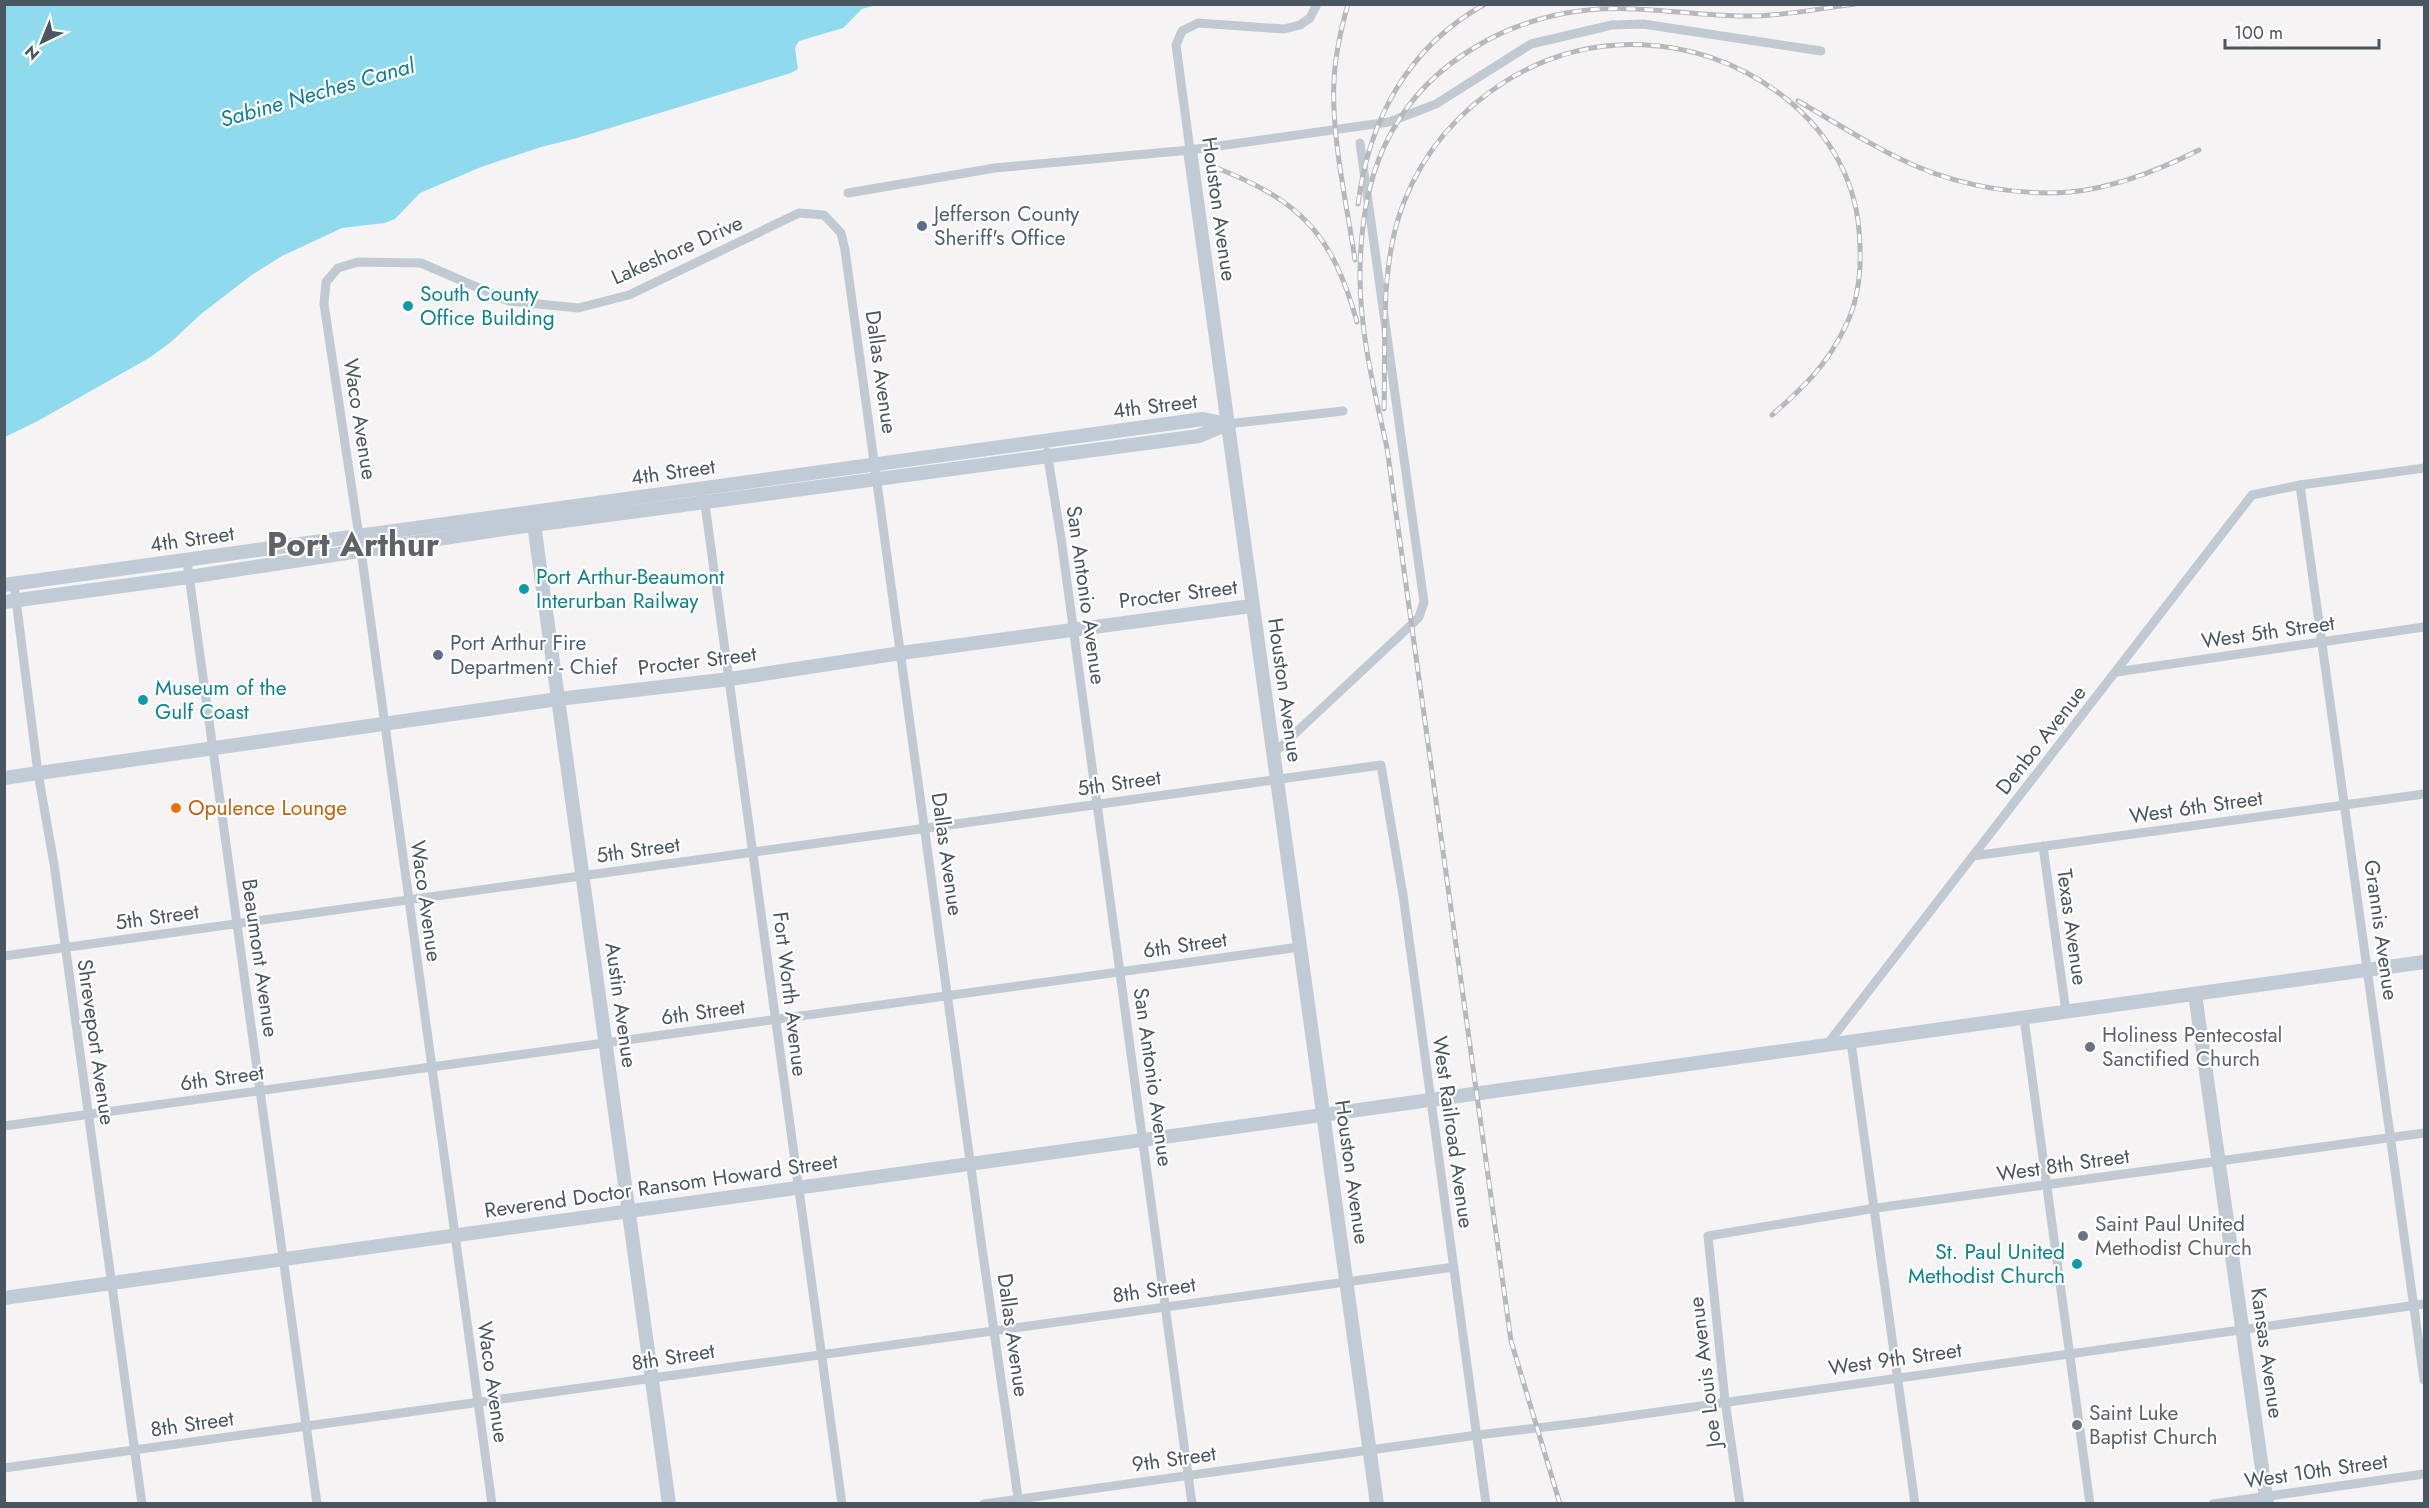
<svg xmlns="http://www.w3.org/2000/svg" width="2429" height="1508" font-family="Jost,sans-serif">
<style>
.water{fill:#90daee}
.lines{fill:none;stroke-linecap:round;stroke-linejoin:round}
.street{stroke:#c1cad2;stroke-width:9}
.secondary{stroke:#c1cbd6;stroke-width:14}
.rail-casing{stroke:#b5b8bd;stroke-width:5}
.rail{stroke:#fff;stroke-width:3;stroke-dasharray:9;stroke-linecap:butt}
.service-dot{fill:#5c6f8a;stroke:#fff;stroke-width:2}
.culture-dot{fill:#0f9aa8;stroke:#fff;stroke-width:2}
.food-dot{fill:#e8710a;stroke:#fff;stroke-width:2}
.worship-dot{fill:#6b7280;stroke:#fff;stroke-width:2}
.labels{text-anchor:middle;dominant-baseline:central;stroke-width:4.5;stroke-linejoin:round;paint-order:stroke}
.street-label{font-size:21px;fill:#4a5661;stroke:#fff}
.service-label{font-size:21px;fill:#4e5e75;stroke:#fff;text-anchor:start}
.culture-label{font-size:21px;fill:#0d838f;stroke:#fff;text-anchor:start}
.food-label{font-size:21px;fill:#c56008;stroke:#fff;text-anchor:start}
.worship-label{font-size:21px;fill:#5b616d;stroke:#fff;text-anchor:start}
.water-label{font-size:22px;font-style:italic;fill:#0c7c9b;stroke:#fff}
.town-label{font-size:33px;font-weight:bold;fill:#5f6368;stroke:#fff}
</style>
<rect width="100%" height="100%" fill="#f5f3f3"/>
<path class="water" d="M4 5 5 4 876 5 862 9 843 28 799 41 795 48 798 69 791 73 577 138 541 147 481 167 420 193 395 219 385 223 342 228 282 256 253 274 201 314 171 342 149 358 36 422 5 437Z"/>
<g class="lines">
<g class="street">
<path d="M1190 150 1176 45 1182 31 1198 23 1284 29 1300 25 1310 18 1317 4"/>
<path d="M848 193 995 168 1190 150 1389 122 1436 104 1531 44 1612 25 1643 24 1821 51"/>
<path d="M1227 424 1343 411"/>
<path d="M1047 452 1061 538 1192 1504"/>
<path d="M2300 485 2424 1380"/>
<path d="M704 497 842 1504"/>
<path d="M187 561 317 1504"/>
<path d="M14 584 38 773 54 864 142 1504"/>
<path d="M2116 672 2424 627"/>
<path d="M1273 754 1412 624 1419 617 1424 602 1360 143"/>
<path d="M2043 846 2066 1012"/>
<path d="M1973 856 2424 794"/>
<path d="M4 956 1381 765 1403 895 1486 1504"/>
<path d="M2024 1018 2090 1504"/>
<path d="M1851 1042 1915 1504"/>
<path d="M1826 1046 2252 495 2300 485 2424 468"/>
<path d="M4 1126 1300 947"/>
<path d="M4 1468 1454 1267"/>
<path d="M492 1504 359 536 324 304 326 282 338 268 358 262 421 263 509 301 578 308 629 295 799 213 824 215 841 233 845 250 982 1248 1019 1504"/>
<path d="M984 1504 1477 1435 1587 1422 2424 1304"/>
<path d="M1740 1504 1725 1401 1708 1236 1876 1208 2424 1133"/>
<path d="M2213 1504 2424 1474"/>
</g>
<g class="secondary">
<path d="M1190 150 1377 1504"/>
<path d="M533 517 669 1504"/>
<path d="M4 585 1203 419 1227 424"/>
<path d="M4 602 189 577 497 530 1199 436 1227 424"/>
<path d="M4 778 558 699 730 679 901 653 1251 606"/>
<path d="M2195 994 2267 1504"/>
<path d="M4 1298 2424 962"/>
</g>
<defs>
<g id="rail">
<path d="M1348 4C1341 29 1335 56 1334 81 1331 136 1347 205 1355 260"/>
<path d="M1798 101C1838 124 1876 149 1918 167 1963 186 2020 196 2070 192 2115 188 2159 170 2199 150"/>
<path d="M1214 167C1300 200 1332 233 1357 322"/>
<path d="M1358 204C1369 119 1408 47 1485 4"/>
<path d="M1384 409C1386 344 1379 264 1404 202 1424 151 1460 110 1506 81 1591 28 1696 34 1776 91 1823 125 1854 172 1859 230 1862 262 1860 298 1845 327 1828 364 1802 389 1772 415"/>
<path d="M1560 1504 1511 1341 1387 448C1374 389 1359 330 1360 269 1361 222 1368 174 1391 133 1430 61 1509 18 1588 10 1638 5 1688 15 1738 16 1777 17 1817 9 1855 4"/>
</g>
</defs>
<use href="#rail" class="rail-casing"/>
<use href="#rail" class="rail"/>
</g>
<g class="service-dot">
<circle cx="922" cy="226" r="6"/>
<circle cx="438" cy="655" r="6"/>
</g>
<g class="culture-dot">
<circle cx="408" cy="306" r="6"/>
<circle cx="524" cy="589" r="6"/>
<circle cx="143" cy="700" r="6"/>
<circle cx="2077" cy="1264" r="6"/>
</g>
<circle class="food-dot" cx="176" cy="808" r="6"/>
<g class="worship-dot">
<circle cx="2090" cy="1047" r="6"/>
<circle cx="2083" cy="1236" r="6"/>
<circle cx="2077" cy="1425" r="6"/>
</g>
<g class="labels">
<g class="street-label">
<text transform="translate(1219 209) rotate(82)">Houston Avenue</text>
<text transform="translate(677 250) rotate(-24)">Lakeshore Drive</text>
<text transform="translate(881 372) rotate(82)">Dallas Avenue</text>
<text transform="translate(1155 406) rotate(-7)">4th Street</text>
<text transform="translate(360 419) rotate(81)">Waco Avenue</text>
<text transform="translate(673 472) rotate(-8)">4th Street</text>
<text transform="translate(192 539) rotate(-8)">4th Street</text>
<text transform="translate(1178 594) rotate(-7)">Procter Street</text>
<text transform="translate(1086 595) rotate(82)">San Antonio Avenue</text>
<text transform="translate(2268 632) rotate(-8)">West 5th Street</text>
<text transform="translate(697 661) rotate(-7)">Procter Street</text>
<text transform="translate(1285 690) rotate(82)">Houston Avenue</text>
<text transform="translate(2041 740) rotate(-52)">Denbo Avenue</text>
<text transform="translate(1119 783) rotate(-8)">5th Street</text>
<text transform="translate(2196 807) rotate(-8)">West 6th Street</text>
<text transform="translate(638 850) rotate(-8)">5th Street</text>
<text transform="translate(947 854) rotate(82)">Dallas Avenue</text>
<text transform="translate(426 901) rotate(82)">Waco Avenue</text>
<text transform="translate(157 917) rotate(-8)">5th Street</text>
<text transform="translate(2072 927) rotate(82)">Texas Avenue</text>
<text transform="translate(2381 930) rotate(82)">Grannis Avenue</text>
<text transform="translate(1185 945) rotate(-8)">6th Street</text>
<text transform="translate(260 958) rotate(82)">Beaumont Avenue</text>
<text transform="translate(790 994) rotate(83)">Fort Worth Avenue</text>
<text transform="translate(621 1005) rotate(82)">Austin Avenue</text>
<text transform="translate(703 1012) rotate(-8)">6th Street</text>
<text transform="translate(96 1042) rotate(82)">Shreveport Avenue</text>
<text transform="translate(1153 1077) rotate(82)">San Antonio Avenue</text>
<text transform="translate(222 1078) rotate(-8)">6th Street</text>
<text transform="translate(1453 1132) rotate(82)">West Railroad Avenue</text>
<text transform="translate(2063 1165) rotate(-8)">West 8th Street</text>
<text transform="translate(1352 1172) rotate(82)">Houston Avenue</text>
<text transform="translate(661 1186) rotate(-8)">Reverend Doctor Ransom Howard Street</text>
<text transform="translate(1154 1290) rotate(-8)">8th Street</text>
<text transform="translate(1013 1335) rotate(82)">Dallas Avenue</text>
<text transform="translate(2267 1353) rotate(82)">Kansas Avenue</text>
<text transform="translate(673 1357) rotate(-9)">8th Street</text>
<text transform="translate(1895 1359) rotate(-8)">West 9th Street</text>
<text transform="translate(1705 1372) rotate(-97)">Joe Louis Avenue</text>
<text transform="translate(493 1382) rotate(82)">Waco Avenue</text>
<text transform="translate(192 1424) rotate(-8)">8th Street</text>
<text transform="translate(1174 1459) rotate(-8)">9th Street</text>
<text transform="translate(2316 1471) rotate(-8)">West 10th Street</text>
</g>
<g class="service-label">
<text x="934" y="214">Jefferson County<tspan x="934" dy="24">Sheriff's Office</tspan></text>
<text x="450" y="643">Port Arthur Fire<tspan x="450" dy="24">Department - Chief</tspan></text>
</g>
<g class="culture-label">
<text x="420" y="294">South County<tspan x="420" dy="24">Office Building</tspan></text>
<text x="536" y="577">Port Arthur-Beaumont<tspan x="536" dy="24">Interurban Railway</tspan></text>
<text x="155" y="688">Museum of the<tspan x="155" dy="24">Gulf Coast</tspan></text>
<text x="2065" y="1252" text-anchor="end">St. Paul United<tspan x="2065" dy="24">Methodist Church</tspan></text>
</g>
<g class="food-label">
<text x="188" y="808">Opulence Lounge</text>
</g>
<g class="worship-label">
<text x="2102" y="1035">Holiness Pentecostal<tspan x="2102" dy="24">Sanctified Church</tspan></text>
<text x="2095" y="1224">Saint Paul United<tspan x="2095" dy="24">Methodist Church</tspan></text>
<text x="2089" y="1413">Saint Luke<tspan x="2089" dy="24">Baptist Church</tspan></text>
</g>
<g class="water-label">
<text transform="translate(317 92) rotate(-16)">Sabine Neches Canal</text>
</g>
<g class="town-label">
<text x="353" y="544">Port Arthur</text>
</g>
</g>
<rect width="2429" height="1508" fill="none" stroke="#4a5661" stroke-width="12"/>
<g transform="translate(42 42) rotate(223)" stroke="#ffffff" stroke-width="4.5" paint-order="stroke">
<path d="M0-4.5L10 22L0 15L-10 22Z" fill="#4a5661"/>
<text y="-9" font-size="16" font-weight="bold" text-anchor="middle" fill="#4a5661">N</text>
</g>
<path d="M2225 39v9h154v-9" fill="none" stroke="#4a5661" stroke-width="3"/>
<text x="2234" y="39" font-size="18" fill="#4a5661" stroke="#ffffff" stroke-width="4.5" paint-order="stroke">100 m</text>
</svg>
